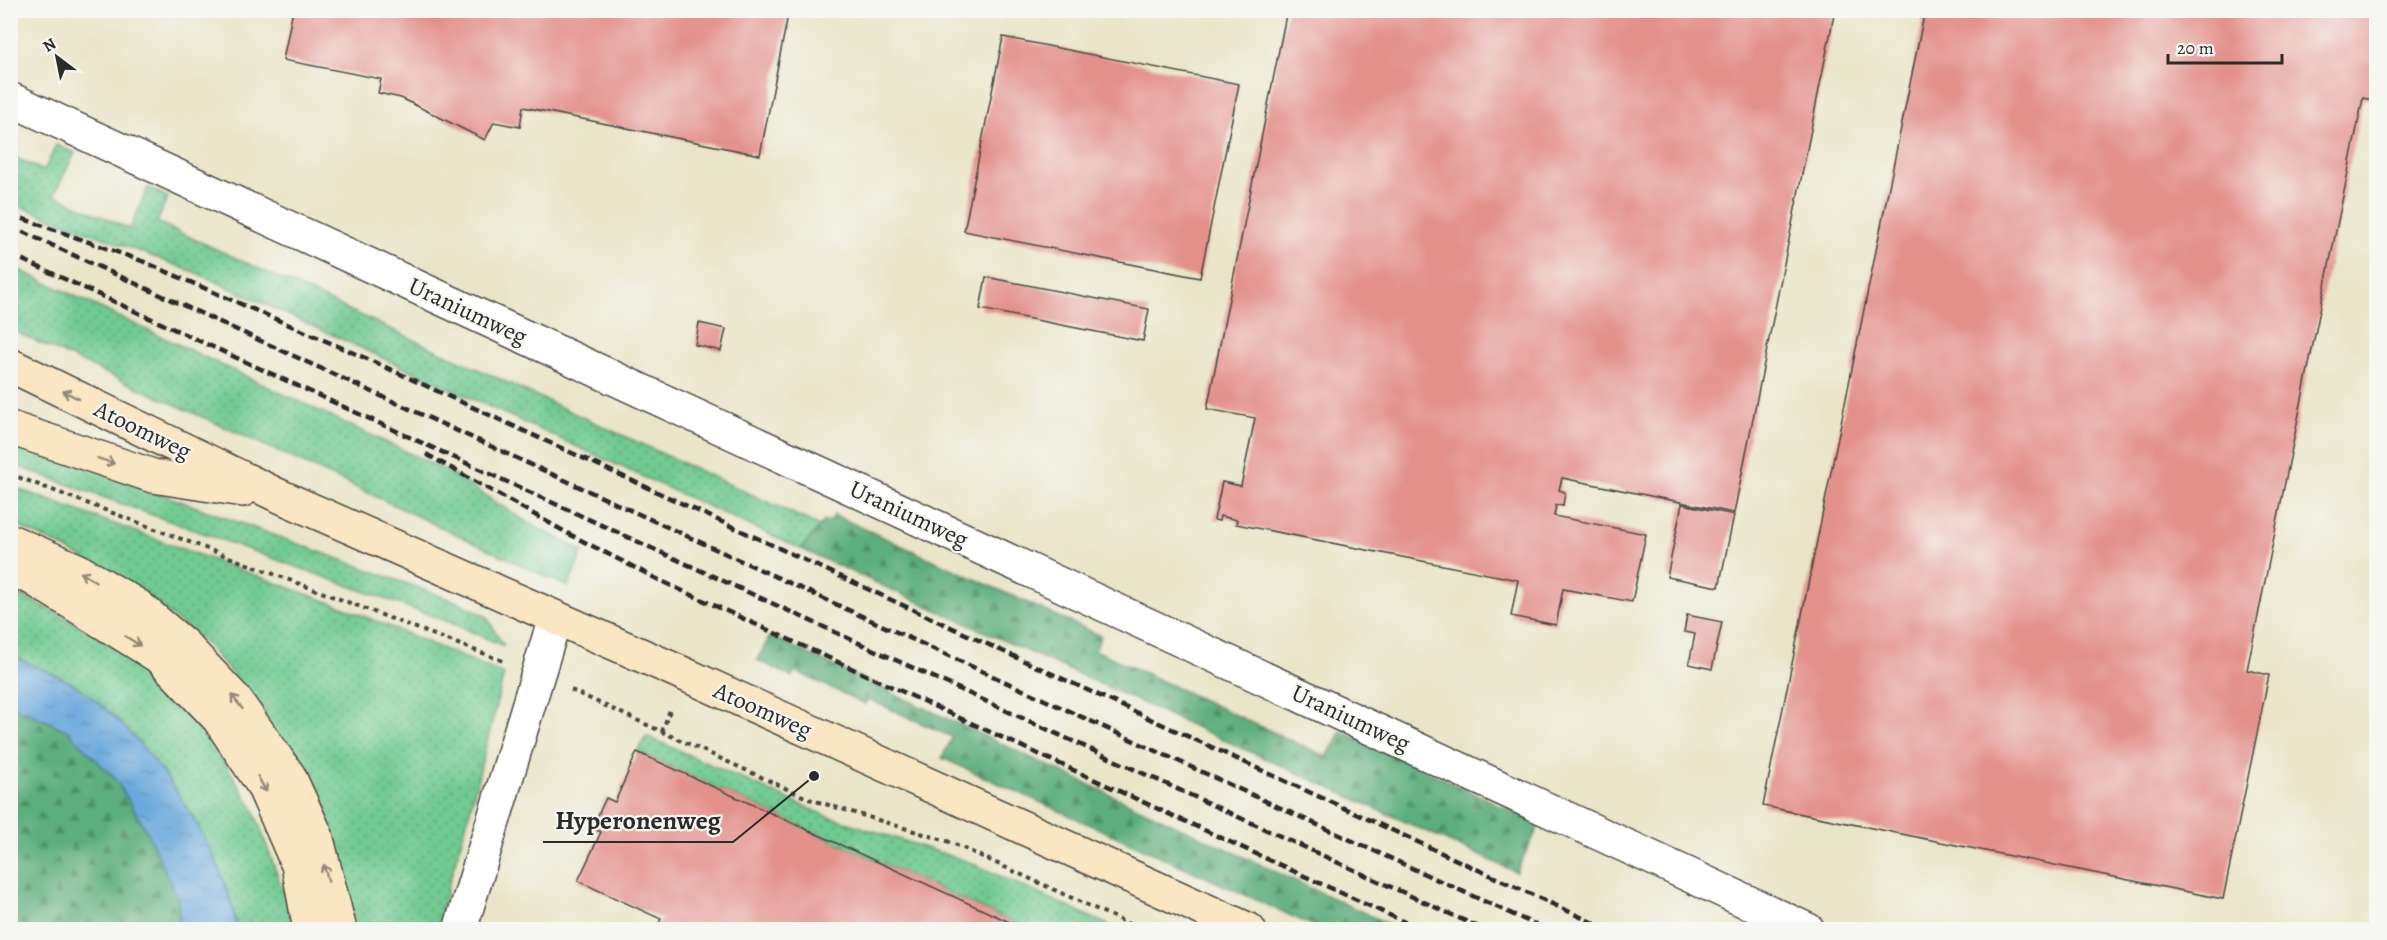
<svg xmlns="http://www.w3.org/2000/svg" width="2387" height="940" font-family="Alegreya,serif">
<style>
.grass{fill:url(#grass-dots);stroke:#4e7a5e;stroke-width:1.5}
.forest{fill:url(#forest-firs);stroke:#446c53;stroke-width:1.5}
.water{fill:url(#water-ripples);stroke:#4b6a84;stroke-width:1.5}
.building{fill:#e4908b}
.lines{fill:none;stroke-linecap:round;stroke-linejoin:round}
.street-casing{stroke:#484743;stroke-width:36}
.secondary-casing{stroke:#484743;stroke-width:36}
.path{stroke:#484743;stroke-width:4;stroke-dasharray:4.5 4.5;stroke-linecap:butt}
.street{stroke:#fff;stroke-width:33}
.secondary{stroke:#fbe6c4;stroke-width:33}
.rail{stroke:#2b2b2b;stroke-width:4.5;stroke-dasharray:9 4.5;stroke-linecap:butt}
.oneway{stroke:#938878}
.labels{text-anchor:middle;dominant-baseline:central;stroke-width:4.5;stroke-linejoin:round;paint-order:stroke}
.street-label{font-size:24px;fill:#2b2b2b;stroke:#f6f6f2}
.leader{fill:none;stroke:#2b2b2b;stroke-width:2}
.callout-dot{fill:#2b2b2b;stroke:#f6f6f2;stroke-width:2}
.callout-label{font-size:26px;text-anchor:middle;font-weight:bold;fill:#2b2b2b;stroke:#f6f6f2;stroke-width:4.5;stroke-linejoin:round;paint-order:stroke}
</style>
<defs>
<pattern id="grass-dots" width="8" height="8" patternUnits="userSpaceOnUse" patternTransform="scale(1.5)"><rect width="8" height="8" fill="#70ca91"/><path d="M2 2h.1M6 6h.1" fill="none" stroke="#5ca477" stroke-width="1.8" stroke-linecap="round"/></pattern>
<pattern id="forest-firs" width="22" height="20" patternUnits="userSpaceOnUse" patternTransform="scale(1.5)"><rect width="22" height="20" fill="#5cae7b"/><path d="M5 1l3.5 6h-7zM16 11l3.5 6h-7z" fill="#4c8e65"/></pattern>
<pattern id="water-ripples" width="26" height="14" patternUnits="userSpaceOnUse" patternTransform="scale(1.5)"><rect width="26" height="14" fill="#6ba9dd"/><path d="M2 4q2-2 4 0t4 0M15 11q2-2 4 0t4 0" fill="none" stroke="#588ab3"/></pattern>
</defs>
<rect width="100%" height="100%" fill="#f6f6f2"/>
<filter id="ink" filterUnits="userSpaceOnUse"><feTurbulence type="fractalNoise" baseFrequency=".0167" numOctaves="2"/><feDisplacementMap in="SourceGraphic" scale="12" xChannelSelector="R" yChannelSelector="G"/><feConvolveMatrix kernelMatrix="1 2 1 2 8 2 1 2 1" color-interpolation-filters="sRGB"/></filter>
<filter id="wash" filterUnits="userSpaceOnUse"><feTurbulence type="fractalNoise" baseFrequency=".008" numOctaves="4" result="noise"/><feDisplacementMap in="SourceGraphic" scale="24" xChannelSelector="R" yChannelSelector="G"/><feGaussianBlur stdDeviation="1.35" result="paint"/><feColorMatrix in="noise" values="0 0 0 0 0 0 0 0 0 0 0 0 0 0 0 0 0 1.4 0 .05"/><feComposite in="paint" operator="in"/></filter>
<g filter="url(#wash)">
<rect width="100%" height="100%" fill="#eae5c8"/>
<g class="grass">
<path d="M56 145 75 153 54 195 130 229 148 187 168 197 157 222 820 526 801 549 199 274 11 203 10 155 44 171Z"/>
<path d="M11 266 445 470 530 524 583 551 568 587 334 477 11 330Z"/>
<path d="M10 439 460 603 486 616 504 646 449 622 11 464Z"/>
<path d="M10 486 337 605 504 674 468 818 436 929H353L251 695 204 642 134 586 61 546 11 523Z"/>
<path d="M11 589 103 638 161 684 207 734 254 810 288 905 291 929H237C225 848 148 737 81 689 61 675 33 666 11 656Z"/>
<path d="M646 736 824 815 969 862 1117 929H1027L637 752Z"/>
</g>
<g class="forest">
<path d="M834 515 1101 636 1095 650 1327 757 1341 731 1540 824 1516 872 801 549 824 521H831Z"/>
<path d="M770 636 1399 929H1320L942 758 952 737 868 699 865 704 795 671 792 677 757 660Z"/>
<path d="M10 705 68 731 117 781 148 833 178 900 180 929H11Z"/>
</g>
<path class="water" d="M11 656C33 666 61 675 81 689 148 737 225 848 237 929H180L178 900 148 833 117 781 68 731 11 705Z"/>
<g id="blocks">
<g class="building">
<path d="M293 10H789L760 155 523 107 520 127 494 122 485 140 401 98 378 93 381 79 283 60Z"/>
<path d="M1287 10H1835L1734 513 1562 478 1559 490 1565 492 1563 506 1556 505 1554 516 1646 534 1632 602 1563 589 1556 625 1511 616 1518 580 1236 524 1237 520 1220 516 1219 521 1214 520 1222 482 1241 486 1255 418 1207 409Z"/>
<path d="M1925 10H2376V101L2363 98 2247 670 2269 675 2223 899 1763 806Z"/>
<path d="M1003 37 1239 84 1200 278 964 231Z"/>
<path d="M986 277 1149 309 1143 341 980 309Z"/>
<path d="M699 323 726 329 721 351 695 345Z"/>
<path d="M1682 504 1734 515 1719 587 1667 577Z"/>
<path d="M1687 615 1722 622 1712 669 1689 664 1695 634 1684 632Z"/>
<path d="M637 752 1027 930H656L661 919 578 881 601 832 592 828 606 798 615 802Z"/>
</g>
</g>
</g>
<g filter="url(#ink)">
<use href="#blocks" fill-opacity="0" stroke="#484743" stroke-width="1.5"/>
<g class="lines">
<defs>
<g id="street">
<path d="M10 99 1808 930"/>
<path d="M460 930 555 618"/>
</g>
<g id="secondary">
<path d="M10 365 275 494 684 674 1249 930"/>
<path d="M10 428 153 476 243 490"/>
<path d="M10 541 77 570 138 606 184 645 234 698 289 776 316 835 340 930"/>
<path d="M10 569 32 578 161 658 219 719 263 785 298 865 310 930"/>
</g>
</defs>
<use href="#street" class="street-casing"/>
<use href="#secondary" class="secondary-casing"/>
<g class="path">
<path d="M10 474 503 661"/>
<path d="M571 690 809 799 950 842 1142 930"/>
<path d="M662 732 671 707"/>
</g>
<use href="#street" class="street"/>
<use href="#secondary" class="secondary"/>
<g class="rail">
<path d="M10 214 142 261 372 361 1609 930"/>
<path d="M10 226 1547 930"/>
<path d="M10 254 1485 930"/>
<path d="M426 454 569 534 659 580 1422 930"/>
</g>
</g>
<defs><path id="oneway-shaft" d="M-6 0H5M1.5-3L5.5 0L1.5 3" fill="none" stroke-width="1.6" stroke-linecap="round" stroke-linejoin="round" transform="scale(1.5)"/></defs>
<g class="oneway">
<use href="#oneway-shaft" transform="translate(71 395) rotate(-154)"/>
<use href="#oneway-shaft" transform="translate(106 461) rotate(19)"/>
<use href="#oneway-shaft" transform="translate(88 577) rotate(-150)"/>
<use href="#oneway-shaft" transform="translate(133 641) rotate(32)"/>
<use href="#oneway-shaft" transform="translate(237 702) rotate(-128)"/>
<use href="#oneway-shaft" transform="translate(262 784) rotate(61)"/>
<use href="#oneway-shaft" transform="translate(326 873) rotate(-105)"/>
</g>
</g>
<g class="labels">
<g class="street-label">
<text transform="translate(468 311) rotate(25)">Uraniumweg</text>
<text transform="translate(143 430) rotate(26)">Atoomweg</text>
<text transform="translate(909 514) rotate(25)">Uraniumweg</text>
<text transform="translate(763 710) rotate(24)">Atoomweg</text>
<text transform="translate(1351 718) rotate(25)">Uraniumweg</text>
</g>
</g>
<path class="leader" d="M814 776L733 842H543"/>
<circle class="callout-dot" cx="814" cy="776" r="6"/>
<g class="callout-label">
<text x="638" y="829">Hyperonenweg</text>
</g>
<rect width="2387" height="940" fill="none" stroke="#f6f6f2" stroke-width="36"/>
<g transform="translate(57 57) rotate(328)" stroke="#f6f6f2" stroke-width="4.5" paint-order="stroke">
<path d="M0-4.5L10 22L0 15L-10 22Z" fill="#2b2b2b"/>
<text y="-9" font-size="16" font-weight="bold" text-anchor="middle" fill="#2b2b2b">N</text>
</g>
<path d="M2168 54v9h114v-9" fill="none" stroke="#2b2b2b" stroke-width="3"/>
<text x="2177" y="54" font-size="18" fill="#2b2b2b" stroke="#f6f6f2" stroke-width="4.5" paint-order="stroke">20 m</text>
</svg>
